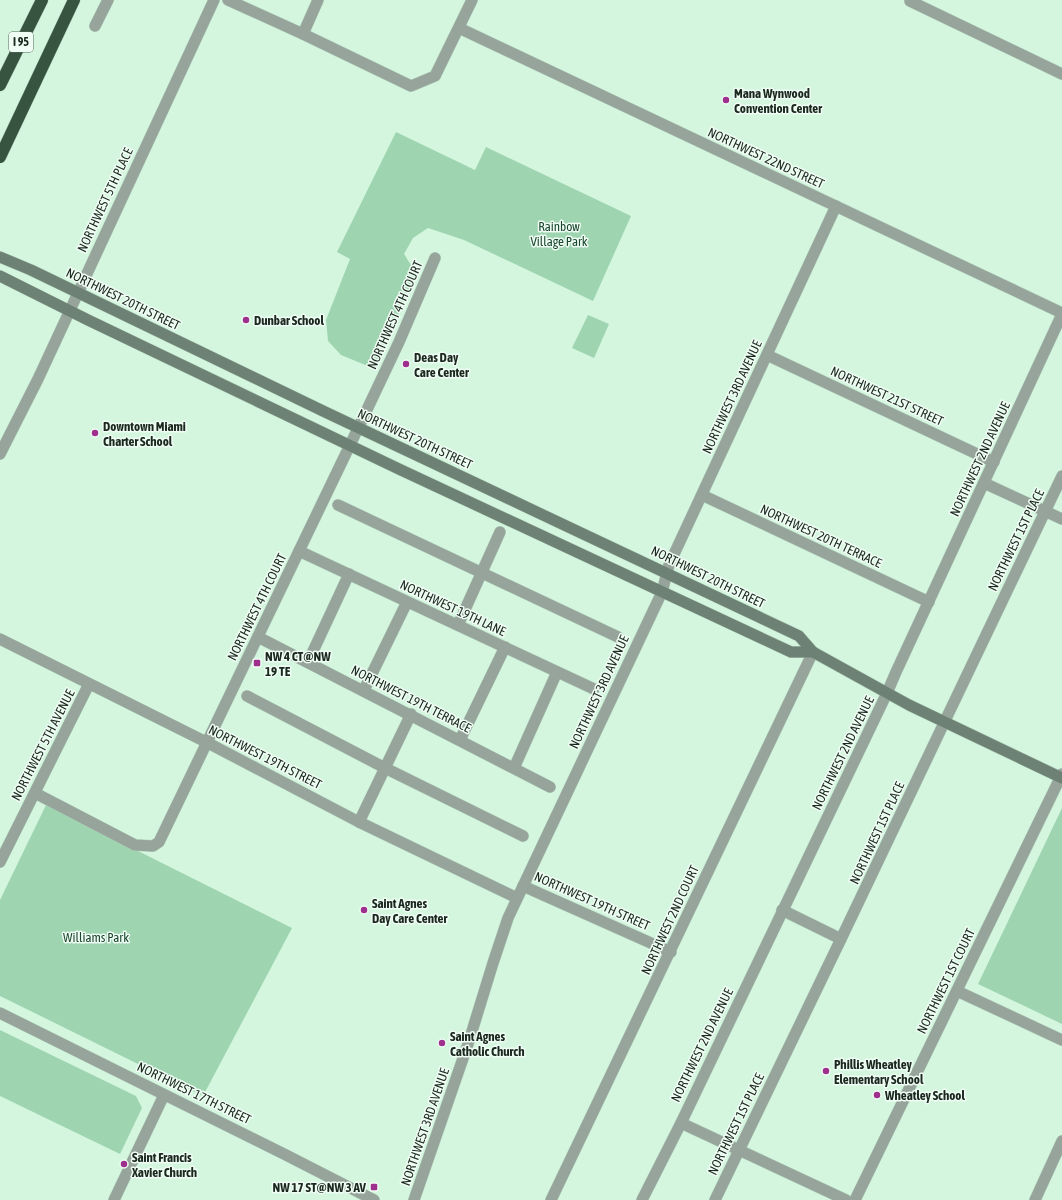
<svg xmlns="http://www.w3.org/2000/svg" width="1062" height="1200" font-family="'Asap Condensed',sans-serif">
<style>
.green{fill:#9ed5b0}
.lines{fill:none;stroke-linecap:round;stroke-linejoin:round}
.minor-casing{stroke:#b3d1bc;stroke-width:12}
.tertiary-casing{stroke:#b3d1bc;stroke-width:12}
.secondary-casing{stroke:#b3d1bc;stroke-width:12}
.motorway-casing{stroke:#b3d1bc;stroke-width:13}
.minor{stroke:#96a49b;stroke-width:11}
.tertiary{stroke:#96a49b;stroke-width:11}
.secondary{stroke:#6d8274;stroke-width:11}
.motorway{stroke:#375441;stroke-width:12}
.poi-dot{fill:#9f2f8d;stroke:#f0fdf4;stroke-width:1.5}
.labels{text-anchor:middle;dominant-baseline:central;stroke-width:3;stroke-linejoin:round;paint-order:stroke}
.shield{fill:#f0fdf4;stroke:#5b685f;stroke-width:1}
.shield-label{font-size:12px;font-weight:bold;fill:#1b281f}
.poi-label{font-size:13px;font-weight:bold;fill:#1b281f;stroke:#f0fdf4;text-anchor:start}
.street-label{font-size:13px;fill:#1b281f;stroke:#f0fdf4}
.park-label{font-size:13px;fill:#19462c;stroke:#f0fdf4}
</style>
<rect width="100%" height="100%" fill="#d4f6df"/>
<g class="green">
<path d="M396 132 475 170 486 147 631 216 593 301 464 240 428 228 413 238 404 254 416 273 375 369 341 355 328 341 326 320 350 259 337 252Z"/>
<path d="M588 315 609 324 594 358 572 348Z"/>
<path d="M46 805 292 928 203 1096 0 996V900Z"/>
<path d="M1062 808V1024L978 984Z"/>
<path d="M0 1030 136 1096 142 1108 120 1154 0 1096Z"/>
</g>
<g class="lines">
<defs>
<g id="minor">
<path d="M228 0 303 34 411 86 435 76 472 0"/>
<path d="M910 0V1L1062 74"/>
<path d="M95 26 108 0"/>
<path d="M459 28 1062 313"/>
<path d="M303 34 318 0"/>
<path d="M767 355 994 462"/>
<path d="M0 454 38 379 78 293 214 0"/>
<path d="M984 483 1062 519"/>
<path d="M702 495 929 602"/>
<path d="M338 505 618 637"/>
<path d="M299 551 594 689"/>
<path d="M662 592 669 565 836 206"/>
<path d="M458 625 500 532"/>
<path d="M258 637 550 787"/>
<path d="M0 639 208 743 359 822 517 898"/>
<path d="M308 662 349 574"/>
<path d="M364 690 407 602"/>
<path d="M247 696 385 768 523 836"/>
<path d="M944 723 1062 476"/>
<path d="M460 740 505 647"/>
<path d="M514 768 557 672"/>
<path d="M35 793 135 845 153 846 159 842 363 418 399 342 435 258"/>
<path d="M359 822 411 714"/>
<path d="M0 862 89 684"/>
<path d="M523 886 671 952"/>
<path d="M782 910 841 939"/>
<path d="M957 991 1062 1040"/>
<path d="M681 1123 846 1200"/>
<path d="M114 1200 164 1095"/>
<path d="M551 1200 813 652"/>
<path d="M642 1200 681 1123 887 693"/>
<path d="M855 1200 1062 774"/>
<path d="M1035 1200 1062 1141"/>
</g>
<g id="tertiary">
<path d="M887 693 896 672 1062 314"/>
<path d="M0 1013 284 1154 374 1200"/>
<path d="M414 1200 469 1041 493 963 508 918 662 592"/>
<path d="M715 1200 841 939 944 723"/>
</g>
<g id="secondary">
<path d="M0 257 31 270 323 411 799 636 813 652 909 705 1062 778"/>
<path d="M0 276 88 320 401 470 791 652H813"/>
</g>
<g id="motorway">
<path d="M0 85 42 0"/>
<path d="M0 157 74 0"/>
</g>
</defs>
<use href="#minor" class="minor-casing"/>
<use href="#tertiary" class="tertiary-casing"/>
<use href="#secondary" class="secondary-casing"/>
<use href="#motorway" class="motorway-casing"/>
<use href="#minor" class="minor"/>
<use href="#tertiary" class="tertiary"/>
<use href="#secondary" class="secondary"/>
<use href="#motorway" class="motorway"/>
</g>
<g class="poi-dot">
<circle cx="726" cy="100" r="4"/>
<circle cx="246" cy="320" r="4"/>
<circle cx="406" cy="364" r="4"/>
<circle cx="95" cy="433" r="4"/>
<rect x="253" y="659" width="8" height="8" rx="2"/>
<circle cx="364" cy="910" r="4"/>
<circle cx="442" cy="1043" r="4"/>
<circle cx="826" cy="1071" r="4"/>
<circle cx="877" cy="1095" r="4"/>
<circle cx="124" cy="1164" r="4"/>
<rect x="370" y="1183" width="8" height="8" rx="2"/>
</g>
<g class="labels">
<rect class="shield" x="9" y="32" width="24" height="20" rx="3"/>
<g class="shield-label">
<text x="21" y="42">I 95</text>
</g>
<g class="poi-label">
<text x="734" y="93">Mana Wynwood<tspan x="734" dy="15">Convention Center</tspan></text>
<text x="254" y="320">Dunbar School</text>
<text x="414" y="357">Deas Day<tspan x="414" dy="15">Care Center</tspan></text>
<text x="103" y="426">Downtown Miami<tspan x="103" dy="15">Charter School</tspan></text>
<text x="265" y="656">NW 4 CT@NW<tspan x="265" dy="15">19 TE</tspan></text>
<text x="372" y="903">Saint Agnes<tspan x="372" dy="15">Day Care Center</tspan></text>
<text x="450" y="1036">Saint Agnes<tspan x="450" dy="15">Catholic Church</tspan></text>
<text x="834" y="1064">Phillis Wheatley<tspan x="834" dy="15">Elementary School</tspan></text>
<text x="885" y="1095">Wheatley School</text>
<text x="132" y="1157">Saint Francis<tspan x="132" dy="15">Xavier Church</tspan></text>
<text x="366" y="1187" text-anchor="end">NW 17 ST@NW 3 AV</text>
</g>
<g class="street-label">
<text transform="translate(766 158) rotate(25)">NORTHWEST 22ND STREET</text>
<text transform="translate(105 200) rotate(-65)">NORTHWEST 5TH PLACE</text>
<text transform="translate(123 299) rotate(26)">NORTHWEST 20TH STREET</text>
<text transform="translate(395 315) rotate(-66)">NORTHWEST 4TH COURT</text>
<text transform="translate(887 396) rotate(25)">NORTHWEST 21ST STREET</text>
<text transform="translate(732 397) rotate(-65)">NORTHWEST 3RD AVENUE</text>
<text transform="translate(415 439) rotate(25)">NORTHWEST 20TH STREET</text>
<text transform="translate(980 459) rotate(-65)">NORTHWEST 2ND AVENUE</text>
<text transform="translate(821 536) rotate(25)">NORTHWEST 20TH TERRACE</text>
<text transform="translate(1016 540) rotate(-64)">NORTHWEST 1ST PLACE</text>
<text transform="translate(708 577) rotate(26)">NORTHWEST 20TH STREET</text>
<text transform="translate(257 607) rotate(-64)">NORTHWEST 4TH COURT</text>
<text transform="translate(453 608) rotate(25)">NORTHWEST 19TH LANE</text>
<text transform="translate(599 692) rotate(-65)">NORTHWEST 3RD AVENUE</text>
<text transform="translate(411 699) rotate(27)">NORTHWEST 19TH TERRACE</text>
<text transform="translate(43 745) rotate(-63)">NORTHWEST 5TH AVENUE</text>
<text transform="translate(843 753) rotate(-64)">NORTHWEST 2ND AVENUE</text>
<text transform="translate(265 757) rotate(27)">NORTHWEST 19TH STREET</text>
<text transform="translate(877 833) rotate(-65)">NORTHWEST 1ST PLACE</text>
<text transform="translate(592 901) rotate(24)">NORTHWEST 19TH STREET</text>
<text transform="translate(670 920) rotate(-65)">NORTHWEST 2ND COURT</text>
<text transform="translate(946 981) rotate(-64)">NORTHWEST 1ST COURT</text>
<text transform="translate(702 1045) rotate(-64)">NORTHWEST 2ND AVENUE</text>
<text transform="translate(194 1093) rotate(26)">NORTHWEST 17TH STREET</text>
<text transform="translate(736 1124) rotate(-64)">NORTHWEST 1ST PLACE</text>
<text transform="translate(425 1127) rotate(-71)">NORTHWEST 3RD AVENUE</text>
</g>
<g class="park-label">
<text x="559" y="226">Rainbow<tspan x="559" dy="15">Village Park</tspan></text>
<text x="96" y="937">Williams Park</text>
</g>
</g>
</svg>
